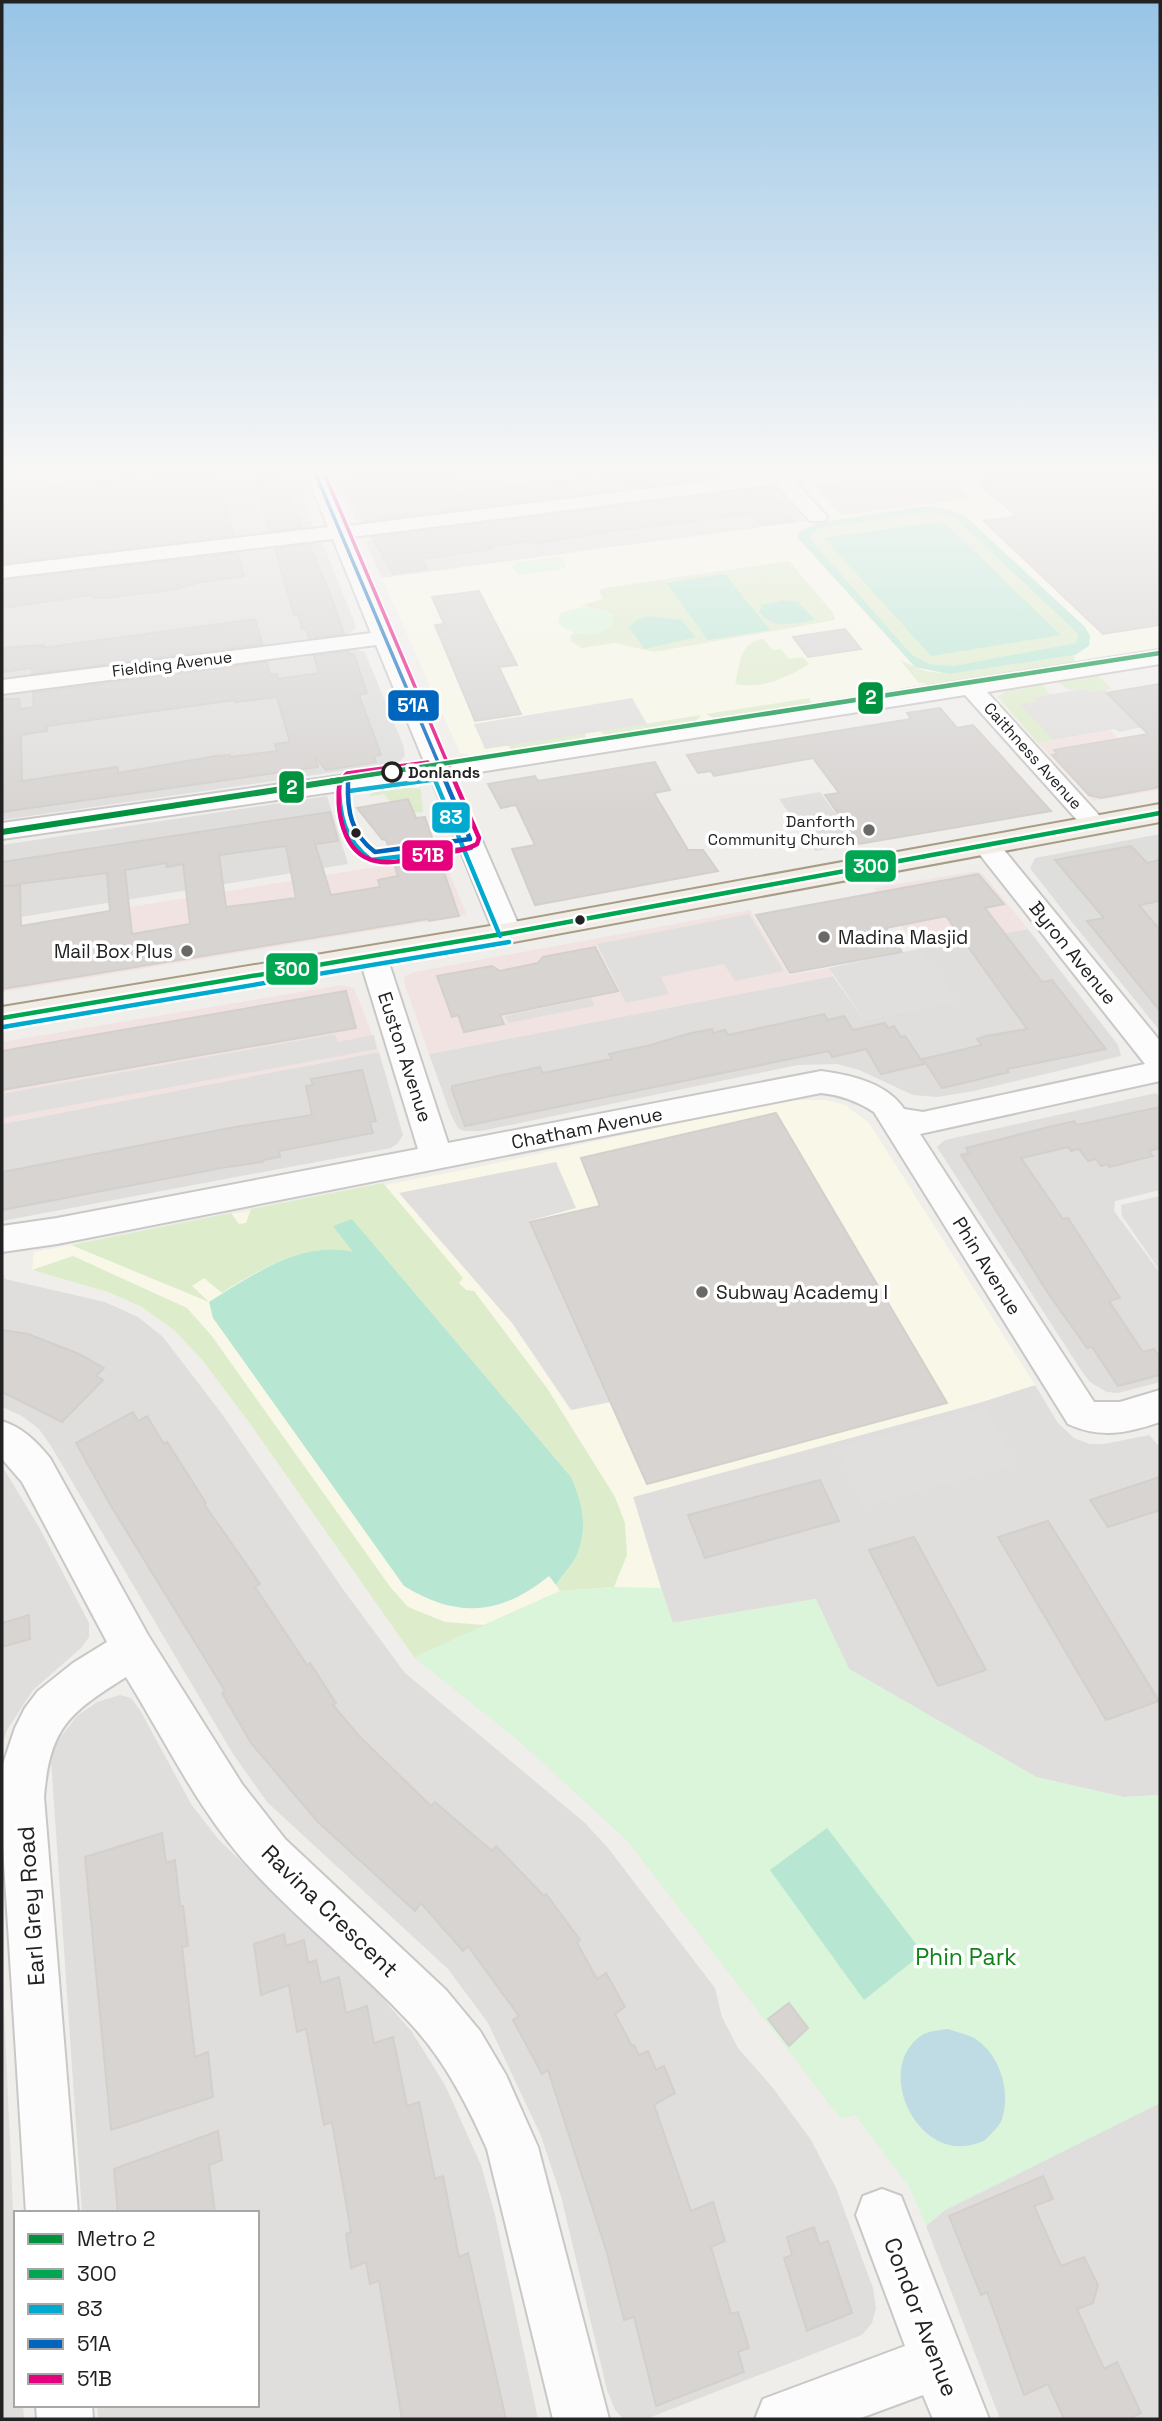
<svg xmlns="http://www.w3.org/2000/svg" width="1162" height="2421" font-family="'Space Grotesk',sans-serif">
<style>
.residential{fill:#dfdedc}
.commercial{fill:#f1e3e1}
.education{fill:#f8f7e8}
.religious{fill:#dededc}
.grass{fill:#ddeccb}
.park{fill:#daf5da}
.pitch{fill:#b7e6d2;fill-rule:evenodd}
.parking{fill:#e0dfde}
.water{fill:#bfdbe3}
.building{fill:#d7d4d2;stroke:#d3d0cc;stroke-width:2;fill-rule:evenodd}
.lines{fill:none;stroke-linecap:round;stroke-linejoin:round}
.minor-casing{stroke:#c9c8c7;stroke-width:4}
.major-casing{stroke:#a79c86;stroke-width:4}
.minor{fill:#fdfcfc;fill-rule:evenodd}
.major{fill:#f3ede7;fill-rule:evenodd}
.bus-1-casing{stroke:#fff;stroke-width:9}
.bus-2-far1-casing{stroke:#fff;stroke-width:7}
.bus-2-casing{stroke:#fff;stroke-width:9}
.bus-3-far1-casing{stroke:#fff;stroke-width:7}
.bus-3-casing{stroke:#fff;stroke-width:9}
.bus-4-far1-casing{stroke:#fff;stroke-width:7}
.bus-4-casing{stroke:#fff;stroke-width:9}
.bus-1{stroke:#00a651;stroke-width:4.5}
.bus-2-far1{stroke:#00a9ce;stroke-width:3.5}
.bus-2{stroke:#00a9ce;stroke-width:4.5}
.bus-3-far1{stroke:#0065bd;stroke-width:3.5}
.bus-3{stroke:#0065bd;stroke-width:4.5}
.bus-4-far1{stroke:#e5007d;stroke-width:3.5}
.bus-4{stroke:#e5007d;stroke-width:4.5}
.metro-1-far1-casing{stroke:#fff;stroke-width:8}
.metro-1-casing{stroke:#fff;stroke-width:10}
.metro-1-far1{stroke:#00923f;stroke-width:4.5}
.metro-1{stroke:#00923f;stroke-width:6}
.stop-dot{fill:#fff;stroke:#222;stroke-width:3.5}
.poi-dot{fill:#6a6968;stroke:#fff;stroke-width:2.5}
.bus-dot{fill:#222;stroke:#fff;stroke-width:2.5}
.labels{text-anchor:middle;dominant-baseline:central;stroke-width:7;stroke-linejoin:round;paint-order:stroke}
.far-street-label{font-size:16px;fill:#222;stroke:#fff}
.far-stop-label{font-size:16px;font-weight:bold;fill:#222;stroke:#fff;text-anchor:start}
.far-poi-label{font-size:16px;fill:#222;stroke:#fff;text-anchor:end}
.poi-label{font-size:19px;fill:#222;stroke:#fff;text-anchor:start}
.street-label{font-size:19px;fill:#222;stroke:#fff}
.near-street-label{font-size:23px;fill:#222;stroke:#fff}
.near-park-label{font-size:23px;fill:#0c8416;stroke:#fff}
.line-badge{stroke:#fff;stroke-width:2.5}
.badge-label{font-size:19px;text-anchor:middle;font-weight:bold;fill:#fff}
</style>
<rect width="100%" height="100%" fill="#f0eeeb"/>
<g class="residential">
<path d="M64 475H296L314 524 305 529 2 565V481Z"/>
<path d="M337 475H752L370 524 356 520Z"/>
<path d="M765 485 777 488 806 521 382 578 366 542 379 535Z"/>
<path d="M315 541 323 544 354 621 356 628 350 633 2 680V578Z"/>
<path d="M353 649 365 652 382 694 278 707 301 777 2 820V695Z"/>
<path d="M327 796 348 864 2 920V845Z"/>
<path d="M1160 906V1031L1072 922Z"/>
<path d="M1028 929 1118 1045 1121 1056 974 1091 937 1097 913 1095 859 1070 837 1064 798 1065 481 1131H464L458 1128 451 1115 429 1054 833 976 864 1020 956 1000 918 949Z"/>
<path d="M379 1052 403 1135 398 1143 391 1148 2 1221V1124Z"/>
<path d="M1156 1093 1160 1098V1190L1115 1201 1114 1211 1160 1273V1382L1118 1393 1107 1392 1090 1382 1081 1370 937 1147 945 1140Z"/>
<path d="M2 1271 5 1279 105 1302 138 1317 163 1337 222 1414 345 1592 405 1673 585 1823 608 1848 715 1988 722 2017 738 2048 773 2088 811 2140 836 2188 873 2288 876 2308 872 2323 862 2335 646 2419H624L615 2410 607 2390 561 2196 541 2136 488 2023 448 1969 267 1802 233 1754 51 1446 39 1429 22 1416 2 1407Z"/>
<path d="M1035 1385 1058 1423 1074 1438 1090 1444H1104L1149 1435 1160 1447V1795L1124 1797 1036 1777 849 1669 815 1599 672 1623 633 1497 982 1402Z"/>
<path d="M2 1466 39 1527 89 1623V1637L81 1648 33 1690 7 1730 2 1745Z"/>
<path d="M120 1695 131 1698 140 1710 191 1804 219 1840 379 1994 412 2032 445 2085 481 2165 495 2215 538 2419H98L97 2405H257V2213H82L51 1760 56 1743 77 1716 97 1702Z"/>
<path d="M2 1960 16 2279V2405H23L24 2419H2Z"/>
<path d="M1160 2103V2419H1000L926 2226 945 2210Z"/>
</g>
<g class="commercial">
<path d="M1110 730 1160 780V790L1093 801 1038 743Z"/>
<path d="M442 856 467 915 2 992V928Z"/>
<path d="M977 871 984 875 1028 929 918 949 874 888Z"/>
<path d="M750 910 789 975 829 968 833 976 429 1054 404 982 405 976 414 972Z"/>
<path d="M342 985 354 988 379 1052 2 1124V1042Z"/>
</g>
<g class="education">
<path d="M849 475H1160V647L478 757 460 753 382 578 832 518 804 482Z"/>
<path d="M797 1100H826L845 1105 869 1123 1035 1385 982 1402 633 1497 661 1588 560 1591 414 1657 248 1421 203 1361 175 1331 142 1307 108 1292 32 1270 34 1252 478 1167 770 1103Z"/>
</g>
<g class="religious">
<path d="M382 694 403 745 405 756 399 762 301 777 277 707Z"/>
<path d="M1160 834V906L1072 922 1030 868 1035 858Z"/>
</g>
<g class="grass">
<path d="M922 513H936L954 517 1074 630 1079 635 1076 643 954 666 929 664 912 655 810 540 812 533 822 527Z"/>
<path d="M789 561 833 613 835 620 654 652 615 643 582 648 571 641 570 636 574 633 583 634 613 624 612 615 583 605 603 599 599 591 604 588Z"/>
<path d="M763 639 773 650 781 649 789 659 803 657 809 664C787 678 762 689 735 684 741 664 738 643 763 639Z"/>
<path d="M1075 655 1074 662 930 685 918 682 900 660 925 671 949 674Z"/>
<path d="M1098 676 1112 689 1091 692 1085 689C1072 691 1068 692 1059 682Z"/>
<path d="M1043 685 1050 695 1035 697 1037 701 1021 704 1053 740 1038 743 998 697 1006 691Z"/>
<path d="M810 698 811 704 715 719 706 714Z"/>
<path d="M701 715 694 723 606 737 600 731Z"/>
<path d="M585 733 587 740 512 752 508 745Z"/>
<path d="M392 786 421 789 423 812C408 815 392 806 384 794L368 797 380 787Z"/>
<path d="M383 1183 463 1278 459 1283 466 1290 474 1291 547 1388 615 1497 625 1523 627 1555 614 1587 560 1591 556 1585C562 1574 574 1564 578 1552 588 1525 582 1502 571 1477L352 1219 334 1227 354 1253C307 1240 260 1269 222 1293L204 1278 192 1286 209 1302 71 1245 231 1213 239 1224 246 1223 251 1209Z"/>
<path d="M73 1256 187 1308 211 1335 391 1588 408 1607 445 1622 484 1625 547 1597 835 2111 627 1840 517 1739 414 1657 248 1421 203 1361 175 1331 142 1307 108 1292 32 1270Z"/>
</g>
<g class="park">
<path d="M556 557 562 558 566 566 563 569 521 575 516 573 512 566 517 562Z"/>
<path d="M583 607 607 611 614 620 613 624C599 638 570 638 558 622L561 613Z"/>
<path d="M614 1587 661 1588 673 1623 816 1599 849 1669 1036 1777 1123 1797 1160 1795V2103L945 2210 926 2226 910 2188 855 2115 841 2119 627 1840 517 1739 414 1657 560 1591Z"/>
</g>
<g class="pitch">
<path d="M919 507H936L963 514 1085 627 1090 636 1089 646 1075 655 949 674 915 667 797 537 799 532 817 523ZM922 513H936L954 517 1074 630 1078 635 1076 643 953 666 929 664 912 655 810 539 812 533 822 527Z"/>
<path d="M943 521 1061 635 931 656 824 538Z"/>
<path d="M725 574 770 630 708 640 666 583Z"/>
<path d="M784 600 798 602 815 620C795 623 774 631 759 612L762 605Z"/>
<path d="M648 616 681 620 696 637 645 649 629 628 635 621Z"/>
<path d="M352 1219 571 1477C582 1502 588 1525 578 1552 574 1564 562 1574 556 1585L549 1576C501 1615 458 1619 404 1586L213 1318 209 1302C252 1276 299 1240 353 1252L333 1226Z"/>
<path d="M827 1828 923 1953 864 2000 770 1870Z"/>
</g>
<g class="parking">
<path d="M889 475H946L971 498 841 515 813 485Z"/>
<path d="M1085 689 1091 692 1105 690 1142 727 1119 732 1115 729 1053 740 1020 704 1037 701 1034 697Z"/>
<path d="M632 698 647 724 485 749 474 724Z"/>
<path d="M820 792 857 843V844L815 851 779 799Z"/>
<path d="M749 914 784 971 735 981 724 964 661 977 669 994 626 1003 597 944Z"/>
<path d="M918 949 957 1000 864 1020 829 968Z"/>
<path d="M591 998 595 1006 508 1023 505 1016Z"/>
<path d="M335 1034 338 1042 374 1035 377 1049 2 1118V1094Z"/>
<path d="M556 1162 576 1208 529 1221 611 1402 571 1410 512 1323 399 1193Z"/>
<path d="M1160 1196V1271L1122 1216 1121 1205Z"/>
<path d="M985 1408 1017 1464 864 1506 836 1448Z"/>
</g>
<path class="water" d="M948 2029C956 2032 966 2034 974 2038 1000 2054 1011 2091 1002 2119 1000 2125 994 2131 989 2136 984 2142 979 2143 971 2145 916 2158 873 2068 922 2035 929 2031 941 2030 948 2029Z"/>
<g class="building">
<path d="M151 475H217L233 536 2 563V491Z"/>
<path d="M253 475H282L302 527 270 531Z"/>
<path d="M344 475H454L455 492 605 475H740L365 521Z"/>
<path d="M975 475H1160V625L1103 634 984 521 1017 516 979 485 986 484Z"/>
<path d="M765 488 794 521 762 525 752 513 592 534 536 544 531 541 490 547 492 549 422 559 427 569 393 574 372 537Z"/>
<path d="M309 544 333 601 344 634 309 638 306 629H302L298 614 294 615 275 548Z"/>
<path d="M238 553 244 576 198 583 172 590 105 598H93L92 595 2 608V580Z"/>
<path d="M479 591 517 665 499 667 521 714 475 721 435 625 444 624 432 597Z"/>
<path d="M255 619 262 644 32 674V668L2 672V648L44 645 42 648Z"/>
<path d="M845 629 861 649 808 657 793 637Z"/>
<path d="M349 651 350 654H354L367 693 359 695 381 755 374 756 376 762 326 770 315 756 318 767 2 812V699H19L20 709 34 707 33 693 267 662 270 675 277 674 278 679 319 673 314 656ZM277 697 290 742 275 744 277 751 230 757V755L216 756 118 773 117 767 22 781 21 735 47 731V726L235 700V702Z"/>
<path d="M1160 684V787L1101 798 1089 795 1052 755 1057 754 1054 750 1148 734 1107 693Z"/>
<path d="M940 708 957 728 973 725 1051 811 859 844 825 795 839 793 813 758 714 776 711 771 698 773 687 755 911 719 907 713Z"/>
<path d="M655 762 670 790 654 793 688 850H703L718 871 535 905 512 849 535 845 516 805 501 808 488 784 535 776 538 781Z"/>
<path d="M408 799 416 818 425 817 459 916 429 921 428 919 2 989V862L330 812 338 841 315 844 331 895 380 887 378 880 398 876 386 840 382 839 357 808ZM286 846 296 898 226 907 219 855ZM166 863 167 867 183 864 190 924 132 934 125 870ZM107 873 110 911 21 926 20 886H2Z"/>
<path d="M1131 846 1147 863 1160 860V901L1139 905 1160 930V1011L1087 921 1104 918 1055 860Z"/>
<path d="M978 874 1004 904 985 908 1042 982 1052 980 1106 1049 1007 1069 1009 1072 942 1088 923 1059 982 1045 977 1039 986 1036 1027 1029 946 916 886 928 902 952 790 973 756 915Z"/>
<path d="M595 947 618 991 500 1015 504 1024 464 1032 458 1015 452 1017 437 976 492 966 500 971 538 963 543 957Z"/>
<path d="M346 991 356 1028 2 1090V1051Z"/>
<path d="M824 1014 828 1020 844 1016 853 1030 885 1023 888 1028 894 1026 901 1037 905 1036 924 1064 881 1074 866 1049 832 1057 829 1051 465 1126 452 1090V1086L540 1067 543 1073 612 1059 609 1054 651 1045 687 1034 712 1029 713 1033 725 1030 728 1035Z"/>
<path d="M362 1070 376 1121 370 1122 373 1133 279 1151 280 1157 263 1160V1162L227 1167 2 1210V1172L235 1127 312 1115 306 1086 313 1085 311 1079Z"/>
<path d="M1160 1107V1148L1149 1151 1153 1156 1109 1167 1108 1164 1101 1166 1096 1159 1088 1161 1079 1149 1071 1151 1069 1147 1021 1158 1063 1219 1068 1218 1120 1298 1109 1301 1143 1352 1154 1349 1160 1358V1375L1118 1386 1092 1347 1087 1348 1048 1293 961 1155 969 1153 966 1148 1053 1126 1074 1121 1077 1125Z"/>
<path d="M776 1113 947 1403 647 1484 530 1222 600 1206 581 1158Z"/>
<path d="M2 1330 28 1334 79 1354 104 1368 96 1376 103 1380 62 1422 2 1392Z"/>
<path d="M133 1412 138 1421 147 1416 164 1444 167 1442 206 1503 204 1504 260 1584 255 1587 307 1665 310 1663 336 1703 333 1705 359 1736 431 1806 435 1802 492 1851 496 1846 544 1896 546 1894 580 1940 577 1943 597 1979 606 1973 625 2007 615 2014 632 2046 634 2045 639 2055 648 2051 656 2070 664 2066 675 2093 654 2105 691 2211 713 2202 725 2241 711 2247 731 2314 738 2312 749 2348 738 2352 744 2372 656 2406 634 2317 624 2320 607 2253 548 2070 542 2074 513 2020 519 2016 468 1946 463 1951 421 1903 415 1911 317 1821 251 1743 222 1693 225 1691 111 1506 76 1443Z"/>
<path d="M1160 1477V1510L1108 1527 1090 1500Z"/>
<path d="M820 1480 839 1521 705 1558 688 1515Z"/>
<path d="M1048 1521 1074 1562 1159 1701 1106 1720 998 1537Z"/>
<path d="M914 1537 986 1670 938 1686 869 1550Z"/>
<path d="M29 1615 30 1639 2 1647V1623Z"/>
<path d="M162 1833 166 1863 175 1860 180 1906H183L188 1946 182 1947 195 2057 208 2052 213 2097 111 2130 85 1857Z"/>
<path d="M284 1934 286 1946 304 1940 308 1963 316 1960 321 1983 339 1977 346 2013 367 2006 374 2043 393 2037 407 2106 419 2102 435 2179 443 2176 459 2257 468 2253 506 2419H402L379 2281 370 2284 366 2262 351 2268 346 2234 351 2232 332 2122 324 2125 306 2029 297 2032 289 1985 261 1995 254 1944Z"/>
<path d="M789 2003 808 2028 789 2046 768 2019Z"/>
<path d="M218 2131 222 2160 209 2165 215 2213H118L114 2169Z"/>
<path d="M1043 2176 1053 2199 1034 2206 1061 2266 1084 2257 1098 2285 1093 2303 1077 2309 1104 2369 1117 2362 1141 2413 1129 2419H1064L1048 2384 1024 2395 987 2292 981 2295 949 2216Z"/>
<path d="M814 2227 819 2244 828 2241 852 2313 807 2331 784 2258 792 2255 787 2237Z"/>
</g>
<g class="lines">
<defs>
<g id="minor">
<path d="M2 475H21L19 479 2 482Z"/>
<path d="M307 475H325L347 526 757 475H807L805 479 794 481 824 513 827 517 824 521H810L776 484 352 537 448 762 1160 650V664L987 692 1108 825 1104 830 1095 833 1086 830 965 695 454 776 522 933 518 939 508 942 498 939 494 933 431 778 2 839V823L425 764 376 645 2 694V680L371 633 333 539 2 578V566L328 527Z"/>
<path d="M986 837 995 839 1160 1041V1081L920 1134 1094 1402H1120L1160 1390V1422C1127 1433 1101 1439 1068 1424L874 1112C857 1101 841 1095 821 1093L57 1244 2 1252V1226L57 1218 418 1149 359 957 363 951 373 948 383 951 387 957 448 1143 821 1071C851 1075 887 1083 904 1109L923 1112 1145 1064 977 851 973 845 977 839Z"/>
<path d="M2 1421C23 1428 36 1441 50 1458L148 1635 242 1784 285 1839 446 1990 480 2031 506 2075 538 2147 609 2419H553L487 2149C467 2104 444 2059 410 2023 361 1970 303 1925 254 1872 201 1816 166 1742 126 1677 69 1713 50 1727 44 1797L78 2213H26L2 1831V1767L15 1728 25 1708 38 1691 73 1663 107 1642 22 1482 2 1459Z"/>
<path d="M882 2189 901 2196 989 2419H933L923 2395 858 2419H755L763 2399 905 2346 856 2215 863 2196Z"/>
<path d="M36 2405H92L93 2419H37Z"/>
</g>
<path id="major" d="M1160 804V822L508 943 2 1029V1007L508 923Z"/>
</defs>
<use href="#minor" class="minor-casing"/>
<use href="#major" class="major-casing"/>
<use href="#minor" class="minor"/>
<use href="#major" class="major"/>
<defs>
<path id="bus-1" d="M2 1018 508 933 1160 813"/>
<path id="bus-2-far1" d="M418 781 435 779 436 781"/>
<g id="bus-2">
<path d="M435 780 500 936"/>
<path d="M339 782C339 815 344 840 371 860L471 848"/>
<path d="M349 791 431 780"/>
<path d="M3 1027 509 942"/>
</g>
<path id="bus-3-far1" d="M316 475 446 781"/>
<g id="bus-3">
<path d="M445 780 470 839"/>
<path d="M348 782C347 811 351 834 375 852L470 839"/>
</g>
<g id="bus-4-far1">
<path d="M325 475 455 781"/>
<path d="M340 781 347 773 428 762"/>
</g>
<path id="bus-4" d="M340 780C335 807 342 855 376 861 393 865 413 858 430 855 444 852 464 852 477 844L479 838 454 780"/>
</defs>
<use href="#bus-1" class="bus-1-casing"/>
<use href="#bus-2-far1" class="bus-2-far1-casing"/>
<use href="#bus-2" class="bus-2-casing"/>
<use href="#bus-3-far1" class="bus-3-far1-casing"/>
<use href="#bus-3" class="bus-3-casing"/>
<use href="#bus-4-far1" class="bus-4-far1-casing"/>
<use href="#bus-4" class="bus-4-casing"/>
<use href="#bus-1" class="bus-1"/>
<use href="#bus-2-far1" class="bus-2-far1"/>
<use href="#bus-2" class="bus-2"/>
<use href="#bus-3-far1" class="bus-3-far1"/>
<use href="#bus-3" class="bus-3"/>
<use href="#bus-4-far1" class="bus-4-far1"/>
<use href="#bus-4" class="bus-4"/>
<defs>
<path id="metro-1-far1" d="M330 781 1160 653"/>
<path id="metro-1" d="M2 832 341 780"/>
</defs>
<use href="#metro-1-far1" class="metro-1-far1-casing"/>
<use href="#metro-1" class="metro-1-casing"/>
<use href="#metro-1-far1" class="metro-1-far1"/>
<use href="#metro-1" class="metro-1"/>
</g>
<linearGradient id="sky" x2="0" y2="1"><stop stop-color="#97c4e6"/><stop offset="0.58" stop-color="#f8f7f6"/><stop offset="1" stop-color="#f8f7f6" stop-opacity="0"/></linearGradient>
<rect width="1162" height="813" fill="url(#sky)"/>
<circle class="stop-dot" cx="392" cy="772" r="9"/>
<g class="poi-dot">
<circle cx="869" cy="830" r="7"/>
<circle cx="824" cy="937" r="7"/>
<circle cx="187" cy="951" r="7"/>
<circle cx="702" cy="1292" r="7"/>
</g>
<g class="bus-dot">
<circle cx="356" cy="833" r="6"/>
<circle cx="580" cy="920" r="6"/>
</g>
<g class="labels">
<g class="far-street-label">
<text transform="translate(172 664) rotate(-7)">Fielding Avenue</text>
<text transform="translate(1033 756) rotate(48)">Caithness Avenue</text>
</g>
<g class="far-stop-label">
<text x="408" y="772">Donlands</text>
</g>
<g class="far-poi-label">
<text x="855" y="821">Danforth<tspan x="855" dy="18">Community Church</tspan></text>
</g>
<g class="poi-label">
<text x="838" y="937">Madina Masjid</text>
<text x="173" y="951" text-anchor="end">Mail Box Plus</text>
<text x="716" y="1292">Subway Academy I</text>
</g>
<g class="street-label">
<text transform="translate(1073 953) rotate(51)">Byron Avenue</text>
<text transform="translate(405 1057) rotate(72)">Euston Avenue</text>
<text transform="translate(587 1128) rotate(-11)">Chatham Avenue</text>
<text transform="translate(987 1266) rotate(58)">Phin Avenue</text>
</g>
<g class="near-street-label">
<text transform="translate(31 1906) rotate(-94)">Earl Grey Road</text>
<text transform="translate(330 1911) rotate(44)">Ravina Crescent</text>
<text transform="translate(921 2317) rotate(69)">Condor Avenue</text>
</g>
<g class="near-park-label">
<text x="966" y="1957">Phin Park</text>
</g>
</g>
<g class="line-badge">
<rect x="857" y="681" width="27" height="34" rx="7" fill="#00923f"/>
<rect x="387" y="689" width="53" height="33" rx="7" fill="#0065bd"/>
<rect x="278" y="770" width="27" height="34" rx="7" fill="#00923f"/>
<rect x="431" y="801" width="40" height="33" rx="7" fill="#00a9ce"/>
<rect x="401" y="839" width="53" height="33" rx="7" fill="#e5007d"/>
<rect x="844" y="849" width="53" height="34" rx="7" fill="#00a651"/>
<rect x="265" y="952" width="54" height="34" rx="7" fill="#00a651"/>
</g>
<g class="badge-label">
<text x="871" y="704">2</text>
<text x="413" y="712">51A</text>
<text x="292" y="794">2</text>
<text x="451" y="824">83</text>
<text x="428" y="862">51B</text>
<text x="871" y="873">300</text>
<text x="292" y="976">300</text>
</g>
<rect width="1162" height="2421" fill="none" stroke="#222222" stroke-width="7"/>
<rect x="14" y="2211" width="245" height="196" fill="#ffffff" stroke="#a7a7a7" stroke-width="2"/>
<rect x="28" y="2234" width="35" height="10" fill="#00923f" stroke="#a7a7a7" stroke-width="2"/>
<text x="77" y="2246" font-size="21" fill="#222222">Metro 2</text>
<rect x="28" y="2269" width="35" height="10" fill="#00a651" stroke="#a7a7a7" stroke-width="2"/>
<text x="77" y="2281" font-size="21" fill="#222222">300</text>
<rect x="28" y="2304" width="35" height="10" fill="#00a9ce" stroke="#a7a7a7" stroke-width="2"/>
<text x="77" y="2316" font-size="21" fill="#222222">83</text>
<rect x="28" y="2339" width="35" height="10" fill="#0065bd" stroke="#a7a7a7" stroke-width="2"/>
<text x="77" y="2351" font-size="21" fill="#222222">51A</text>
<rect x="28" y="2374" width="35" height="10" fill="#e5007d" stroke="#a7a7a7" stroke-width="2"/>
<text x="77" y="2386" font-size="21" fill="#222222">51B</text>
</svg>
